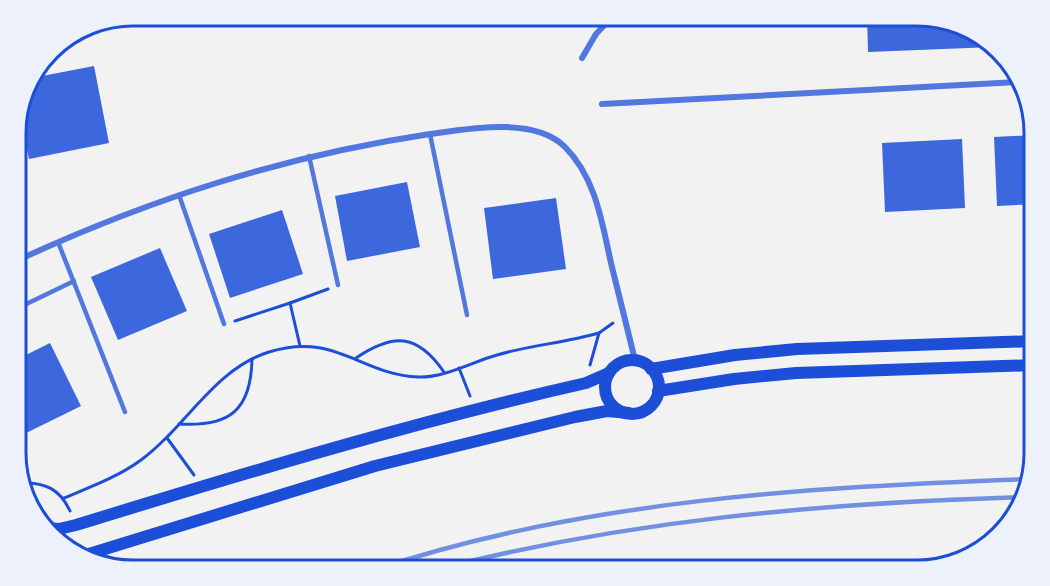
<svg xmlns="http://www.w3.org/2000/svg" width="1050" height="586" font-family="Roboto,sans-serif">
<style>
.building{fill:#3d67dc}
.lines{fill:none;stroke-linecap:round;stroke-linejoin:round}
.path{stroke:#1d4ed8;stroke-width:3}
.service{stroke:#5277de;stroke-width:4.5}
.minor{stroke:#5277de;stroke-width:6}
.secondary{stroke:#1d4ed8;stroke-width:12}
.rail{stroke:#7290e2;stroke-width:4.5}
.rim{fill:none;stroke:#1d4ed8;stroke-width:3}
</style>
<rect width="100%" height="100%" fill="#f2f2f2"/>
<g class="building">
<path d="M867 15H918L976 31 994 47 868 52Z"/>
<path d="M94 66 109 143 29 159 27 149 17 151 16 118 37 77Z"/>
<path d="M1035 135V204L997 206 994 137Z"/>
<path d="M962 139 965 208 885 212 882 143Z"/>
<path d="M407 182 420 247 347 261 335 196Z"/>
<path d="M556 198 566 269 493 279 484 208Z"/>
<path d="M282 210 303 274 230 298 209 234Z"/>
<path d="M160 248 187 311 118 340 91 277Z"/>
<path d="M50 343 81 406 16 438V360Z"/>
</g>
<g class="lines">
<g class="path">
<path d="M235 321 290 303"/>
<path d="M300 346 290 303 328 289"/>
<path d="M356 358C393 333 417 333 444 372"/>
<path d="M590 365 599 333 613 323"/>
<path d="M459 368 470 396"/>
<path d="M179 424C229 427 251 411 252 359"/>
<path d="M167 438 194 475"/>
<path d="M21 483C45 482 60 489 70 511"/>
<path d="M64 498C90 487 118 477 141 460 186 427 214 369 269 352 334 331 362 375 418 377 444 378 472 362 497 355 531 345 564 343 599 333"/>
</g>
<g class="service">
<path d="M430 134 467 315"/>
<path d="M309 156 338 285"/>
<path d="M179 195 224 324"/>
<path d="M58 242 125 412"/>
<path d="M16 309 74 281"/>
</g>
<g class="minor">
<path d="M582 58 596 34 614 15"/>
<path d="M602 104 1020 82"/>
<path d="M16 261C150 199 283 156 430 134 468 129 535 116 565 147 596 178 602 223 611 263 619 296 627 328 635 360"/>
</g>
<g class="secondary">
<circle cx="632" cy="387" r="27"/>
<path d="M651 369 735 355 797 349 1035 341"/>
<path d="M658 391 734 379 796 373 1035 365"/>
<path d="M35 519 51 534"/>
<path d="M47 528 59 529 76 525C245 473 414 422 586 383L609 373"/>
<path d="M79 557 375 466 575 417 607 411 629 413"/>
</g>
<g class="rail">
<path d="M371 571C582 500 809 487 1029 479"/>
<path d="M430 571C627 520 822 503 1024 497"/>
</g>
</g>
<path d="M0 0H1050V586H0ZM133 26H917A107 107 0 0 1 1024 133V453A107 107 0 0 1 917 560H133A107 107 0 0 1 26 453V133A107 107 0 0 1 133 26Z" fill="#edf1fc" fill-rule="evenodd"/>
<path class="rim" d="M133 26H917A107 107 0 0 1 1024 133V453A107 107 0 0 1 917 560H133A107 107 0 0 1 26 453V133A107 107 0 0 1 133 26Z"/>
</svg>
